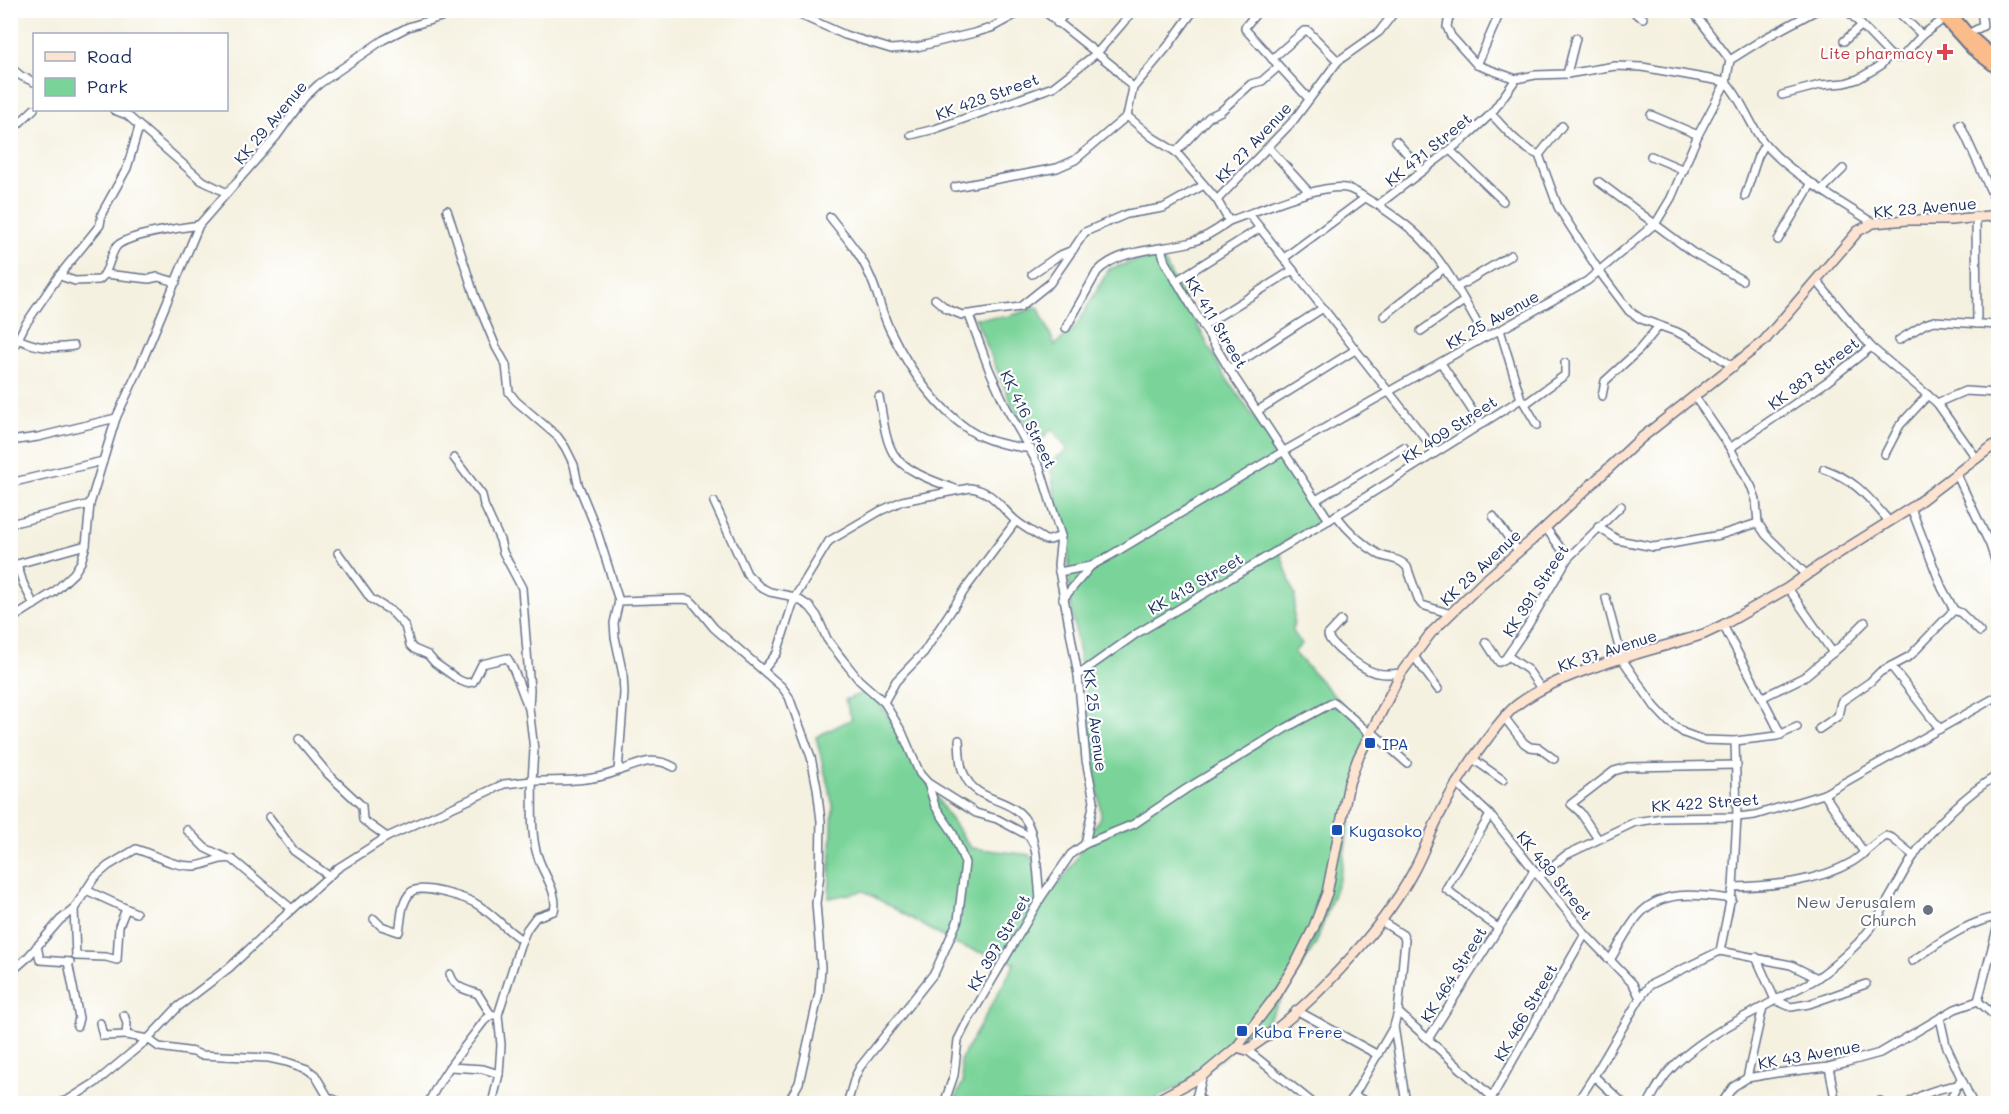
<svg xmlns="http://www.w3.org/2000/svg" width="2009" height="1114" font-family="Mali,sans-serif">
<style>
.green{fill:#7ad49a;stroke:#4a827c;stroke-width:1.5}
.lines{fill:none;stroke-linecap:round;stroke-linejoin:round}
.minor-casing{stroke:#67738c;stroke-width:10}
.tertiary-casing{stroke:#67738c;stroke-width:11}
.secondary-casing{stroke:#67738c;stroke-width:12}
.trunk-casing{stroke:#67738c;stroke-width:14}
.minor{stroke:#fff;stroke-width:7}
.tertiary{stroke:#fff;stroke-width:8}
.secondary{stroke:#fde4d1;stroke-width:9}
.trunk{stroke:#fabc8b;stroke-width:10}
.health-dot{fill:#e0444e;stroke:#fff;stroke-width:2}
.transit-dot{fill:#1a4fb4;stroke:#fff;stroke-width:2}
.worship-dot{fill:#6b7280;stroke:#fff;stroke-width:2}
.labels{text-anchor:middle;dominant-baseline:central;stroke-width:4.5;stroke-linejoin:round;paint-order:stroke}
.health-label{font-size:16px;fill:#be3a42;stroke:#fff;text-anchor:end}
.street-label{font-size:16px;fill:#1b2f5e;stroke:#fff}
.transit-label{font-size:16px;fill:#164399;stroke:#fff;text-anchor:start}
.worship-label{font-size:16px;fill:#5b616d;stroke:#fff;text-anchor:end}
</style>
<rect width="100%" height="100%" fill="#fff"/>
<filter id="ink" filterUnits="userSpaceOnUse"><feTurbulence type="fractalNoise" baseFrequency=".0167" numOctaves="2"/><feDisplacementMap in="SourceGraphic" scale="12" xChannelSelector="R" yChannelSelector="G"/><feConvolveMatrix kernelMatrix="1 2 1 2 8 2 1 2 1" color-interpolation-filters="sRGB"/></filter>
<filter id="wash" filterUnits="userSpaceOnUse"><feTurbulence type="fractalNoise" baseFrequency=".008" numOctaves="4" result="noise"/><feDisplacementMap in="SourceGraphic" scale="24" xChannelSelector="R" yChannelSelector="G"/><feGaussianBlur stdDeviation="1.35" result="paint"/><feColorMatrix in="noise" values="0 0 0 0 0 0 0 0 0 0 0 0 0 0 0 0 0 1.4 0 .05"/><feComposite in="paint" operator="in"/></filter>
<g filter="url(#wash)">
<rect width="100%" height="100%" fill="#f5f1e0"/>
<path class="green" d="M1160 254 1224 375 1290 468 1324 520 1278 546 1295 596 1293 632 1302 644 1294 652 1371 736 1355 792 1340 877 1316 943 1268 1020 1202 1074 1148 1103H953L963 1082 960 1061 1015 963 957 945 864 891 829 898 833 805 816 737 852 719 845 700 867 691 882 706 947 814 971 848 1031 855 1046 897 1067 874 1101 815 1086 696 1070 601 1068 540 1054 491 1050 462 1068 450 1052 429 1037 444 1012 405 975 318 1006 317 1038 307 1055 345 1075 328 1109 269Z"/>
</g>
<g filter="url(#ink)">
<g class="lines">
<defs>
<g id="minor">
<path d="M789 10 845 35 891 49 917 47 974 33 991 28 1024 10"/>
<path d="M1043 10 1114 67 1133 88 1127 116 1152 137 1176 152 1217 200 1293 121 1338 61 1379 32 1396 10"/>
<path d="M1259 10 1245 27V29L1309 99"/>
<path d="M1452 10 1448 21 1447 27 1451 36 1477 65 1516 79 1535 75 1567 74 1615 66 1642 67 1726 82C1743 100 1749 125 1765 144 1793 176 1838 200 1873 223"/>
<path d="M1692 10 1730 60"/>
<path d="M1847 10 1890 55 1898 58 1902 57 1922 35 1944 19"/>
<path d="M1896 10 1922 35"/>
<path d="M1616 11 1617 10"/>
<path d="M1636 11V14L1643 18"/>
<path d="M1057 23 1068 10"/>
<path d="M1968 34 1983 26 1981 10"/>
<path d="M1844 41 1861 26"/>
<path d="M1272 59 1304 31H1308L1338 61"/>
<path d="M1477 65 1501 10"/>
<path d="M10 67 21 76 34 82"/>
<path d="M1567 74 1576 38"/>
<path d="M1133 88 1168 46 1194 10"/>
<path d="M1782 95 1820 85 1845 83 1858 79 1880 66 1890 55"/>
<path d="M114 110 127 115 201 180 227 193 276 137 304 98 319 84 383 40 408 27 464 10"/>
<path d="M1491 114C1506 129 1519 147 1539 155L1558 207 1599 271 1629 311 1641 319 1677 332 1696 342 1734 367"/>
<path d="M1651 115 1698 135"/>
<path d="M1960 124 1998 207"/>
<path d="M10 132 34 109"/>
<path d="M911 135 935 129 1053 87 1097 53 1134 10"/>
<path d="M1396 141 1422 171"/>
<path d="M1269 148 1309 192"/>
<path d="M1451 151 1503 201"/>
<path d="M1176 152 1209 117 1221 111 1251 84 1262 81 1278 67"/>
<path d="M1539 155 1562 126"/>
<path d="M1651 156 1684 170"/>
<path d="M1599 182 1692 252 1742 280"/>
<path d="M955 187 1057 168 1075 160 1127 116"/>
<path d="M1823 189 1843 169"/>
<path d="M1745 196 1758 156 1765 144"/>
<path d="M1217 200 1229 221C1256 212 1326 180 1350 189 1360 193 1369 201 1378 205L1464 139 1491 114 1516 79"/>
<path d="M1378 205C1395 217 1412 228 1425 243 1449 270 1467 306 1485 337"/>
<path d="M447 210 475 297 496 347 506 365 509 392 516 401 557 436 565 447 574 465 578 484 596 528 608 566 619 601 614 623 615 637 623 675 624 693 618 771C591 782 561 781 532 781 533 804 530 836 538 857 543 874 559 893 554 911L536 917 527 929 520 945 498 1015 501 1045 499 1074 492 1104"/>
<path d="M1249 214 1436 452"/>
<path d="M830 217C844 235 860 253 869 274 878 292 881 312 890 330 909 369 933 405 969 430 987 442 1010 446 1031 449"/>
<path d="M1976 218 1977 324"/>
<path d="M1778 240 1812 183"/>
<path d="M1161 248 1165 262 1229 369 1329 520"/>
<path d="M1284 258 1365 198"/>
<path d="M105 274 149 279 158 277 176 282"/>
<path d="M1032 274 1058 256 1073 250"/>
<path d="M60 276 75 281 99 280C109 273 109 257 116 247 126 234 182 228 199 225"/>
<path d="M1176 281 1260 228"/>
<path d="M1456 288 1511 255"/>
<path d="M935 299 947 309 962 315 1020 307 1050 283 1085 232 1127 214 1163 208 1204 185"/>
<path d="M969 315 989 369 1006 407 1040 468 1061 536 1058 565 1078 675 1086 760 1094 801 1085 844"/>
<path d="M1384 316 1443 269"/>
<path d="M1203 326 1293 270"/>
<path d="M1066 328 1097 272C1118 249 1159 250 1188 243 1204 239 1216 231 1229 221"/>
<path d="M1421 331 1464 301"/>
<path d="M18 339C37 348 53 349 74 346"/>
<path d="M1899 340 1925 324 1934 321 1998 325"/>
<path d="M1871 347 1937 403 1977 459"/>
<path d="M10 355 25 325 58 277 100 225 102 213 127 168 139 127"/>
<path d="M1441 363 1481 424"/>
<path d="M1229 369 1323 308"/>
<path d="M1602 396 1605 381 1639 350 1659 326"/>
<path d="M879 397C883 415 884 437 893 453 904 472 939 483 958 490"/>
<path d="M1695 397 1730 448 1752 488 1756 500 1758 523"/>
<path d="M1523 401 1537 425"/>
<path d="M1937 403 1965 391 1998 393"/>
<path d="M1525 404 1565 375V363"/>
<path d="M1257 411 1355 350"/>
<path d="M10 441 38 437 116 418"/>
<path d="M1730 448 1828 381 1871 347 1816 280"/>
<path d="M1885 454 1900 425 1928 395"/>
<path d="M1824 469C1857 481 1867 496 1889 521"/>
<path d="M1957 475 1990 545 1996 563"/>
<path d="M10 483 103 461"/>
<path d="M1316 500 1404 447"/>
<path d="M714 502 747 574 760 587 770 592 795 597 810 607 817 616 827 639 843 660 859 680 884 702 902 732 920 774 928 783 976 813 997 819 1029 836 1034 845 1036 854 1040 899"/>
<path d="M1336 515C1348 531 1363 545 1380 555 1390 559 1400 558 1407 567L1419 601 1422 605 1451 614"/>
<path d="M1493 516 1518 551"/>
<path d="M10 524 90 504"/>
<path d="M1545 527 1568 558"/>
<path d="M1598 527 1618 540 1654 547 1720 535 1758 523 1766 535 1807 575"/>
<path d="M338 553 371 599 391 611 405 626 410 645 414 649 428 655 435 663 459 680 466 683 473 682 482 664 507 658C513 663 523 697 529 708"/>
<path d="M17 564 23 583 34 605"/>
<path d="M10 566 86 545"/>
<path d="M1059 572 1091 566 1111 555 1284 451 1485 337 1500 330 1587 281 1656 223 1671 198 1698 135 1726 82 1730 60 1765 38 1817 10"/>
<path d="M1788 588 1833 653"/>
<path d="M1606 598 1622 659 1655 707 1669 722 1684 733 1703 740 1735 741 1737 817 1733 887 1720 951"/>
<path d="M1063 599 1090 567"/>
<path d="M619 601 683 599 690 600 696 606 714 628 782 687 789 697 811 757 817 788 821 821 820 874 816 903 821 968 819 993 799 1083 787 1104"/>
<path d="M1954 610 1961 613 1980 632"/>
<path d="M10 620 54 592 74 573 81 562 86 545 90 504 116 418 139 369 199 225 227 193"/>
<path d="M1341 621 1328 635C1330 646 1365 671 1377 673 1385 675 1393 674 1401 673"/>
<path d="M1723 625C1742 662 1763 697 1781 735"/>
<path d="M1486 642 1499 662 1505 659 1527 627 1568 558 1621 506"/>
<path d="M1413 655 1438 689"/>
<path d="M1508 656 1528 670 1542 690"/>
<path d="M1891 666 1940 729"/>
<path d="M764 669 777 653 795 597 829 541 880 511 902 501 970 488C992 490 1001 508 1016 521 1025 528 1036 534 1045 540H1050L1061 536"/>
<path d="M1078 675 1136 634 1329 520 1521 399 1500 330"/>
<path d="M1763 697 1804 677 1842 645 1865 622"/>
<path d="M884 702 896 681 924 652 966 588 1016 521"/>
<path d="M1504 717 1524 743 1530 747 1539 748 1554 759"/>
<path d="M1819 729 1838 716 1841 702 1870 682 1880 672 1910 656 1954 610 1942 588 1911 508"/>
<path d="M1371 731 1407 763"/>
<path d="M299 739 328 774 362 806 363 820 387 837"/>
<path d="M959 740C960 752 959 766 965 776 980 809 1025 792 1033 840"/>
<path d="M1735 741 1777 736 1797 727"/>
<path d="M1473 759 1503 780"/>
<path d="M618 771C640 764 653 755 674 767"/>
<path d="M1456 783 1490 815 1585 934 1633 984 1640 998"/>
<path d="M1824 794 1865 854"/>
<path d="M1490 815 1446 889 1499 929"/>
<path d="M269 817 294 851 329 876"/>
<path d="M187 830 205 848 226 858"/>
<path d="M1598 839 1580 812 1571 804 1614 771 1628 767 1737 765"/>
<path d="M1540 876 1566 855 1635 822 1663 818 1737 817 1755 815 1824 794 1998 696"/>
<path d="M1733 887C1773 886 1817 882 1852 862 1865 854 1874 843 1886 836L1892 838 1914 856"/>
<path d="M86 890 136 913"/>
<path d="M74 909 76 956 106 957 117 960 119 926 126 909"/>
<path d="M374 919 381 926 399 932C402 918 400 904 411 892 420 883 468 898 478 905 494 915 506 930 522 940"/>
<path d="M1381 921 1403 935 1405 940 1398 1012 1394 1026 1406 1104"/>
<path d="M37 946 40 960 70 962"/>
<path d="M1756 957 1775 1000 1791 1007 1809 1004 1866 984"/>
<path d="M1610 960C1619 946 1627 929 1638 916 1662 888 1699 895 1732 899"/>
<path d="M1912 961C1938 944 1967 921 1998 917"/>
<path d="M68 962 79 1018 77 1026"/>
<path d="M10 973 27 958 60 920 74 909 94 878 108 866 136 849C156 855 173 867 195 866 208 865 219 856 232 859L292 909 338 868 387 837 504 784 532 781 534 750 529 708 530 690 522 588 503 552 500 540 484 505 482 495 454 458"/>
<path d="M450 974C455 989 465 989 478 994L491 1015"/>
<path d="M1978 1001 1998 925"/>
<path d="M1296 1010 1378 1055"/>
<path d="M1398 1012 1492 1097"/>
<path d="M1940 1018 1946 1045 1973 1104"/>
<path d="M100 1023 103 1036 126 1035 127 1024 124 1015"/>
<path d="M126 1035 148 1039 159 1047 194 1052 200 1055 269 1058 287 1062 307 1069 315 1075 328 1097 345 1104"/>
<path d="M1428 1039 1514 904 1534 870"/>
<path d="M1247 1050 1314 1104"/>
<path d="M450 1067 483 1069 499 1074"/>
<path d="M1829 1067 1836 1104"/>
<path d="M1594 1076 1624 1104"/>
<path d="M1747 1078 1776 1073 1829 1067 1880 1053 1955 1009 1978 1001 1998 1019"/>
<path d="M1197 1096 1206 1104"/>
<path d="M1353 1096 1374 1104"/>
<path d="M1880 1101 1882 1104"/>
<path d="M55 1104 68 1100 95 1083 148 1039 178 1007 229 968 292 909"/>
<path d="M428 1104C442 1073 464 1048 484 1021L491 1015H498"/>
<path d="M847 1104 855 1077 860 1067 935 972 958 920 965 863 952 831 935 806 928 783"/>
<path d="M944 1104 954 1075 958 1040 965 1026 1040 899 1071 854 1085 844 1134 824 1186 789 1286 728 1334 702 1369 733"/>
<path d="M1349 1104 1394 1026"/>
<path d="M1491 1104 1492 1097 1585 934"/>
<path d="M1576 1104 1594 1076 1640 998 1650 985 1720 951 1791 965 1817 978"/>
<path d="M1648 1104C1655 1091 1661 1079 1671 1069 1694 1044 1733 1022 1763 1007"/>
<path d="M1721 1104 1733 1087 1747 1078 1763 1007C1780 997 1799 989 1816 979 1830 969 1846 955 1858 943 1881 919 1895 886 1913 857 1931 828 1968 792 1998 775"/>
<path d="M1907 1104C1922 1093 1940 1088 1958 1085"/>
<path d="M1948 1104 1959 1082"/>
</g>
<path id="tertiary" d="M1192 1104 1197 1096 1202 1076"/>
<g id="secondary">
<path d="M1237 1047 1247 1050C1305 1013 1381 932 1413 872 1424 852 1431 830 1442 810 1455 785 1471 760 1488 738 1497 726 1506 713 1518 704 1567 668 1646 653 1704 634L1723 625 1788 588 1823 563 1911 508 1998 442"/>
<path d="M1150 1104 1202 1076 1237 1047 1275 997 1297 961 1313 929 1327 893 1349 783 1358 758 1401 673 1431 633 1482 583 1532 540 1640 439 1764 341 1858 231 1873 223 1907 220H1951L1998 215"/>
</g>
<g id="trunk">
<path d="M1937 10 1972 49 1998 69"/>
<path d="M1948 10 1968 34 1998 60"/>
</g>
</defs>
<use href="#minor" class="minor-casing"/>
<use href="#tertiary" class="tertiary-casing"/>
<use href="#secondary" class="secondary-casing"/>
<use href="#trunk" class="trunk-casing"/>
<use href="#minor" class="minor"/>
<use href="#tertiary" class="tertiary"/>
<use href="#secondary" class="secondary"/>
<use href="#trunk" class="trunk"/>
</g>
</g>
<path class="health-dot" d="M1942 43h6v6h6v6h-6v6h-6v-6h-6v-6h6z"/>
<g class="transit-dot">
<rect x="1364" y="737" width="12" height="12" rx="3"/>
<rect x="1331" y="824" width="12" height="12" rx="3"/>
<rect x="1236" y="1025" width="12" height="12" rx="3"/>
</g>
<circle class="worship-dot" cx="1928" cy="910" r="6"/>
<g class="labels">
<g class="health-label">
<text x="1933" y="52">Lite pharmacy</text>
</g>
<g class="street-label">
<text transform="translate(987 96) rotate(-20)">KK 423 Street</text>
<text transform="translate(270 122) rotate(-50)">KK 29 Avenue</text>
<text transform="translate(1253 142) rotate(-47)">KK 27 Avenue</text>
<text transform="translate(1428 149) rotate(-39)">KK 471 Street</text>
<text transform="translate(1925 207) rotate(-5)">KK 23 Avenue</text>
<text transform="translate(1492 319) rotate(-29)">KK 25 Avenue</text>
<text transform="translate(1217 322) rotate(59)">KK 411 Street</text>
<text transform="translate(1813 373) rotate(-37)">KK 387 Street</text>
<text transform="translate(1029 419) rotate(64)">KK 416 Street</text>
<text transform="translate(1449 429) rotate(-33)">KK 409 Street</text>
<text transform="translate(1480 567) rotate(-43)">KK 23 Avenue</text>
<text transform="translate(1195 583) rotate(-30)">KK 413 Street</text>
<text transform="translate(1535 590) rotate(-57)">KK 391 Street</text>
<text transform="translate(1607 650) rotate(-18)">KK 37 Avenue</text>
<text transform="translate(1096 720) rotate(83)">KK 25 Avenue</text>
<text transform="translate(1705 802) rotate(-4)">KK 422 Street</text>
<text transform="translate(1555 875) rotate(51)">KK 439 Street</text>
<text transform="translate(998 942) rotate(-60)">KK 397 Street</text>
<text transform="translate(1453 974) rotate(-58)">KK 464 Street</text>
<text transform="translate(1525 1012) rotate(-60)">KK 466 Street</text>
<text transform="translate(1809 1054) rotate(-10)">KK 43 Avenue</text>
</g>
<g class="transit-label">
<text x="1382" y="743">IPA</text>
<text x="1349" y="830">Kugasoko</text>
<text x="1254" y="1031">Kuba Frere</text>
</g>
<g class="worship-label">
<text x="1916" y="901">New Jerusalem<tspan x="1916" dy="18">Church</tspan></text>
</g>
</g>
<rect width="2009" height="1114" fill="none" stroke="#fff" stroke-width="36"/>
<rect x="33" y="33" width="195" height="78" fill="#ffffff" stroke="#a4acbf" stroke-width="1.5"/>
<rect x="45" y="52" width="30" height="9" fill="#fde4d1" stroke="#a4acbf" stroke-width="1.5"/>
<text x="87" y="63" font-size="18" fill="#1b2f5e">Road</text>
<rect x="45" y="78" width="30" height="18" fill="#7ad49a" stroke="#a4acbf" stroke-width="1.5"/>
<text x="87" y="93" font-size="18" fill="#1b2f5e">Park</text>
</svg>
